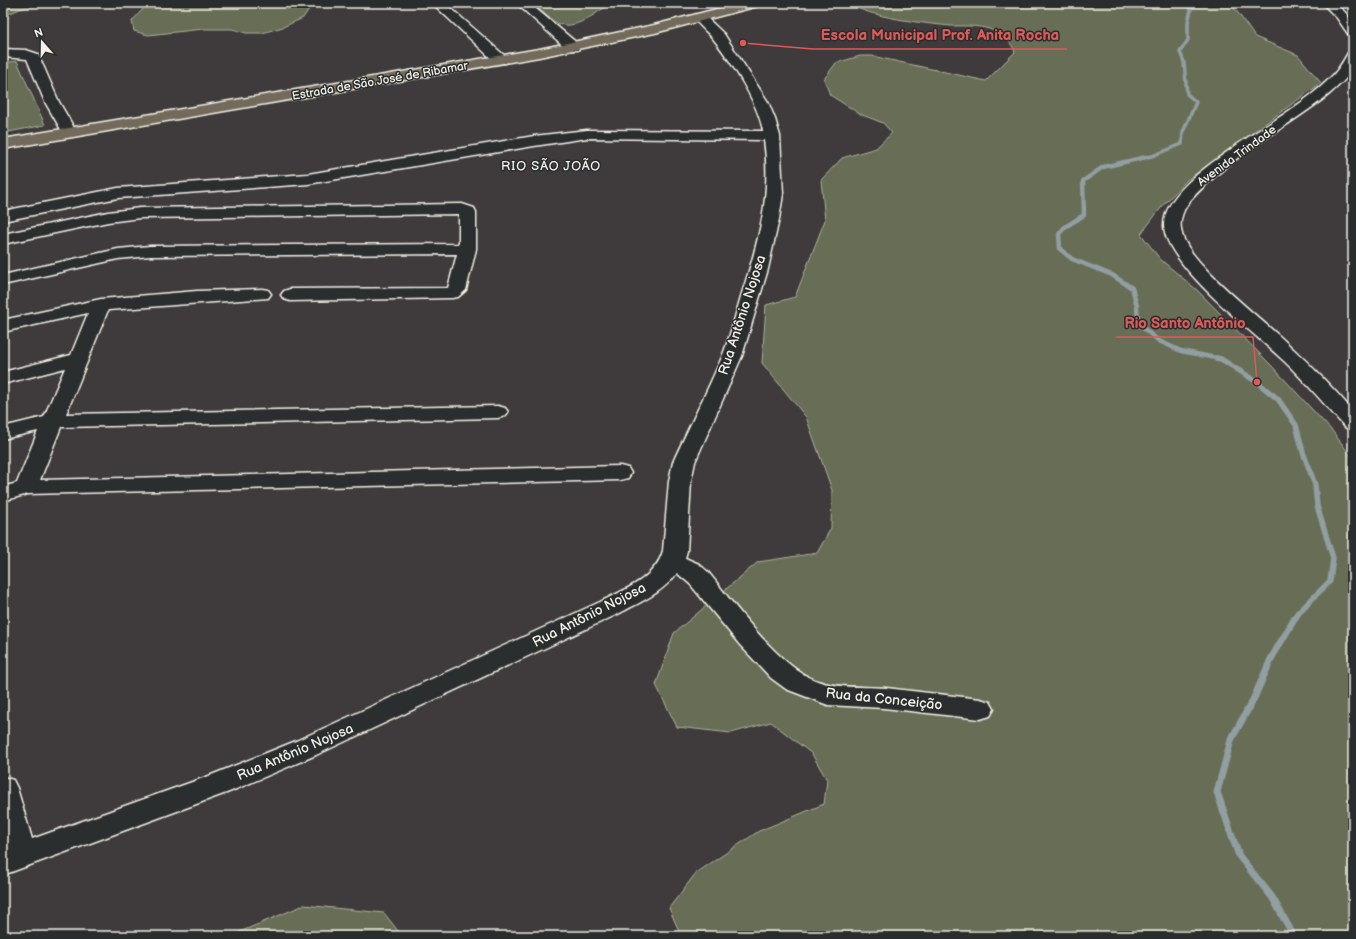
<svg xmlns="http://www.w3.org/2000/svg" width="1356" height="939" font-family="'Balsamiq Sans',sans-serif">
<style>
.green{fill:#676e54;stroke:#aeb09e}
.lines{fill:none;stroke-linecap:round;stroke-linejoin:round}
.stream-far3{stroke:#919ea2;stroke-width:3.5}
.stream-far2{stroke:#919ea2;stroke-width:4.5}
.stream-far1{stroke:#919ea2;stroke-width:5.5}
.stream{stroke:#919ea2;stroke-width:7}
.minor-casing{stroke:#f4f1e8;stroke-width:3}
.secondary-casing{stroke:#f4f1e8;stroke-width:3}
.primary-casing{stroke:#f4f1e8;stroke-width:3}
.minor{fill:#2a2d2e;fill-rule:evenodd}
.secondary{fill:#2a2d2e;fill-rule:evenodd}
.primary{fill:#726b5a;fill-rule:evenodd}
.labels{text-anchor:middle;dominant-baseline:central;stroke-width:3;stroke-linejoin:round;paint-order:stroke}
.far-street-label{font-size:12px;fill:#f4f1e8;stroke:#2a2d2e}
.far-neighbourhood-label{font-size:13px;letter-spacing:1px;fill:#f4f1e8;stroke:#2a2d2e}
.street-label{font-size:14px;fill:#f4f1e8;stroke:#2a2d2e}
.leader{fill:none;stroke:#de5a58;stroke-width:1.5}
.callout-dot{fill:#de5a58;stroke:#2a2d2e;stroke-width:1.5}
.callout-label{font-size:15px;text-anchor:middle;font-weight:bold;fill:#de5a58;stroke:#2a2d2e;stroke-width:3;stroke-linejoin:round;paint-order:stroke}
</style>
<rect width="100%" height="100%" fill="#3f3b3c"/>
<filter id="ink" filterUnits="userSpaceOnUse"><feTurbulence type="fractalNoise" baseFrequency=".025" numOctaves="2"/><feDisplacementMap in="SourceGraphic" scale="8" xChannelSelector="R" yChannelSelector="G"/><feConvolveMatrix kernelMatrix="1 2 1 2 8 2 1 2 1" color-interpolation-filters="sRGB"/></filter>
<g filter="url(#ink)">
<g class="green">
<path d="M3 3H49L20 9 3 16Z"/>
<path d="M133 3H304L309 9 303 18 283 27 262 33H246L232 29H203L148 35 134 31 132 21 144 8Z"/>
<path d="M532 3H612C596 12 578 30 559 24 551 21 539 8 532 3Z"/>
<path d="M848 3C871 3 896 1 920 3 941 5 960 10 982 3H1231L1255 37 1298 55 1321 83 1187 180 1164 204 1141 234 1160 259 1197 290 1271 365 1334 433 1353 459V936H681L669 908 696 873 759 831 824 804 827 780 812 754 771 722 731 733 677 727 656 685 674 633 758 562 817 553 831 528 832 490 806 417 762 363 766 305 795 297 825 220 821 180 842 158 876 148 892 133 883 123 860 114 830 95 824 79 836 63 860 56H872L986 81 1015 52C1011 42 1005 36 994 31 982 25 966 26 952 26 927 24 867 17 848 3Z"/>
<path d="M17 61 45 125 3 133V63Z"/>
<path d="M304 905 384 913 402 936H230Z"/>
</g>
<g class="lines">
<path class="stream-far3" d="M1142 158 1152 156 1182 144 1183 132 1196 102 1187 94 1184 62 1180 52 1188 40V22L1191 10 1185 3"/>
<path class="stream-far2" d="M1146 157 1103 167 1083 181 1084 215 1065 227 1059 234 1060 249 1072 259 1112 275 1132 288 1137 306 1138 324 1159 341 1181 351 1221 359"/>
<path class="stream-far1" d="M1216 358 1221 359 1257 382 1278 399 1296 425 1303 452 1315 485 1317 506 1333 558 1330 581 1297 614"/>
<path class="stream" d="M1291 936 1290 929 1272 897 1239 856 1217 792 1231 740 1254 698 1272 657 1298 613"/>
<defs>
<g id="minor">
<path d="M432 3H445L506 57 508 60 506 63H496Z"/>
<path d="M516 3H529L578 44 580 47 578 50H568Z"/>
<path d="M700 14 704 15 724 34 768 102 775 119 780 136 783 194 779 219 768 269 742 356 695 462 691 481 687 551 685 558 699 564 708 572C734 604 769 653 803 674 828 690 858 686 886 688 917 692 949 695 980 699L990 702 994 709 990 716 980 719 884 708 828 705 786 689 771 678 740 645 690 584 677 573C663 593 638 603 618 614L316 755 229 792 3 875V849H5L3 841V777L13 780 17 788 32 839 209 776 296 741 600 602C624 590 655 579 663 551L669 481 673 462C689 427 707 392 722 357 731 335 736 312 743 290 759 240 772 193 764 140L587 138 534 146 308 184 118 198 3 221V211L118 188 308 174 534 136 587 130 763 131C758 103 733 64 715 41 709 33 700 27 694 18L696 15Z"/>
<path d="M3 49 26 50 38 54 59 102 77 133 75 136 70 137 65 136 63 133 45 102 27 59 3 57Z"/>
<path d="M462 204 474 208 476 212V249L466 290 458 297 452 298 290 301 284 299 281 295 284 291 290 289 448 288 457 254 150 256 118 259 3 285V275L118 249 150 246 459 244V214L140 218 108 222 3 244V234L108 212 140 208Z"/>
<path d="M262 289 268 290 271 294 268 298 108 310 66 414 498 406 505 408 508 412 505 416 498 418 61 427 40 480 620 466 628 468 631 473 628 478 620 480 28 494 3 501V487L17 483 38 431 3 439V427L44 417 65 368 3 384V372L71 355 88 313 3 332V320L101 299 197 291Z"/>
</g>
<g id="secondary">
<path d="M1322 3H1335C1347 14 1353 18 1353 35L1348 34 1337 18Z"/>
<path d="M1353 52C1353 57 1354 63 1353 67 1351 76 1334 90 1327 96 1289 126 1245 148 1210 181 1202 188 1193 196 1187 205 1181 214 1179 224 1182 234 1190 265 1265 321 1290 346 1312 366 1333 388 1353 411V430L1346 428C1326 406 1306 382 1284 361 1256 334 1164 264 1164 225 1164 196 1206 167 1227 152 1261 127 1307 104 1335 73 1340 67 1344 60 1348 53Z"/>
</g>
<path id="primary" d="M740 3H760L758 6 655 33 539 57 3 149V139L539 49 654 25Z"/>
</defs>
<use href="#minor" class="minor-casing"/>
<use href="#secondary" class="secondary-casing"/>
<use href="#primary" class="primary-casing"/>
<use href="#minor" class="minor"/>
<use href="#secondary" class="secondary"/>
<use href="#primary" class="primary"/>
</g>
</g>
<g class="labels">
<g class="far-street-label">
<text transform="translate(380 81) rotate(-10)">Estrada de São José de Ribamar</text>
<text transform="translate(1237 156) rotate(-36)">Avenida Trindade</text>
</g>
<g class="far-neighbourhood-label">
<text x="551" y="166">RIO SÃO JOÃO</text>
</g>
<g class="street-label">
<text transform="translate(742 315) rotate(-72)">Rua Antônio Nojosa</text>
<text transform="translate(589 615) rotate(-27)">Rua Antônio Nojosa</text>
<text transform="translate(884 699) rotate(6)">Rua da Conceição</text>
<text transform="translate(295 752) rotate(-23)">Rua Antônio Nojosa</text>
</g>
</g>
<path class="leader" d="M743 43L813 49H1067M1257 382L1253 337H1116"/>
<g class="callout-dot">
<circle cx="743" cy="43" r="4"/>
<circle cx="1257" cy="382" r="4"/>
</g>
<g class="callout-label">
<text x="940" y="40">Escola Municipal Prof. Anita Rocha</text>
<text x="1185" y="328">Rio Santo Antônio</text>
</g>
<rect width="1356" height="939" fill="none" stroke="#2a2d2e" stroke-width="16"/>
<rect x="8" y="8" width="1340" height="923" fill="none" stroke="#f4f1e8" stroke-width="1.5" filter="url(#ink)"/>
<g transform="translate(42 42) rotate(340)" stroke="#2a2d2e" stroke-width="3" paint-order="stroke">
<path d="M0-3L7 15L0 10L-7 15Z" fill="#f4f1e8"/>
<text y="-6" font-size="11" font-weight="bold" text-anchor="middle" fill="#f4f1e8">N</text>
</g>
</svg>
